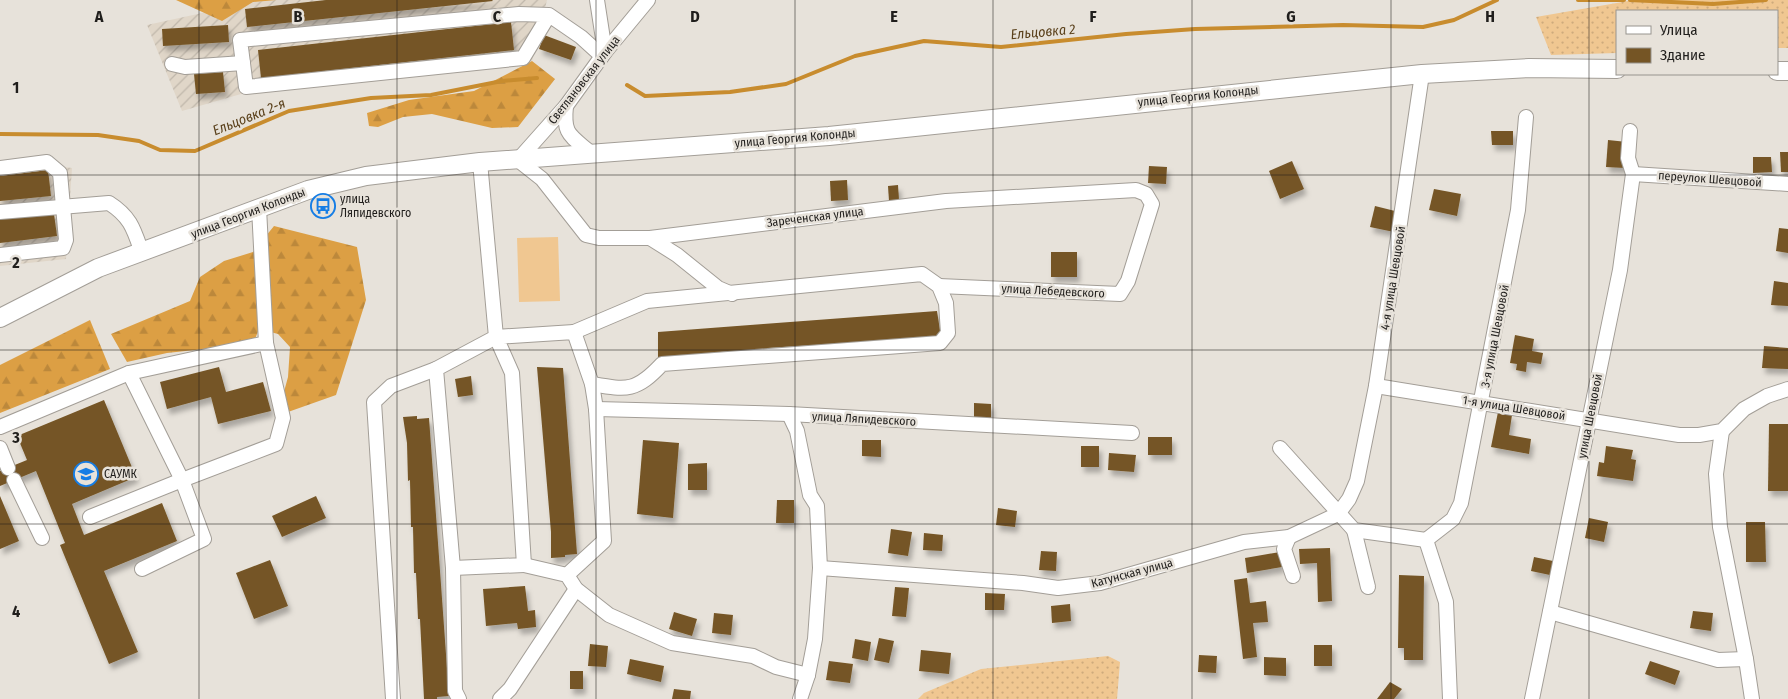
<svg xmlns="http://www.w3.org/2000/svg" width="1788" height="699" font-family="'Fira Sans Condensed',sans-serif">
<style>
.industrial{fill:url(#industrial-furrows)}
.grass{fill:url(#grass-dots)}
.forest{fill:url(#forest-firs)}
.pitch{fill:#f0c791}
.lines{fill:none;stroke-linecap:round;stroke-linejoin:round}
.stream{stroke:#c88c2e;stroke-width:4}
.building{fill:#755525;filter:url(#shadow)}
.minor-casing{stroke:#a39e97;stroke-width:16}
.major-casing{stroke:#a39e97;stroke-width:20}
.minor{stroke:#fff;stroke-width:14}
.major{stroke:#fff;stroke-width:18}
.grid{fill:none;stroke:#201e1c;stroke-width:1;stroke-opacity:0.55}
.labels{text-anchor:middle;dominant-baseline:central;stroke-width:5;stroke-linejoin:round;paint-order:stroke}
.street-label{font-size:12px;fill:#201e1c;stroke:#e7e2da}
.poi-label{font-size:12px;fill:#201e1c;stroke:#e7e2da;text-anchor:start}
.water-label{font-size:14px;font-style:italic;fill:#5a401b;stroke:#e7e2da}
.grid-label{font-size:16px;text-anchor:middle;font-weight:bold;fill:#201e1c;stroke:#e7e2da;stroke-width:5;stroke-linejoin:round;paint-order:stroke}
</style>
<defs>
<pattern id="industrial-furrows" width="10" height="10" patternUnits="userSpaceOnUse" patternTransform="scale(1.25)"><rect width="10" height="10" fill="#e0d6c8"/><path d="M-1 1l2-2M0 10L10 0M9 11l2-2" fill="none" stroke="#c0b7ab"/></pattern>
<pattern id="grass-dots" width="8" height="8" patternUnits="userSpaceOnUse" patternTransform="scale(1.25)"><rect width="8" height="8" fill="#f0c791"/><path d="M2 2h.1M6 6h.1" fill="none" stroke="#ceaa7c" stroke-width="1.8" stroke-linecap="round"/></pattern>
<pattern id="forest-firs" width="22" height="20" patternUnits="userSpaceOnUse" patternTransform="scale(1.25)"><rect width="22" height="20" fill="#dc9f44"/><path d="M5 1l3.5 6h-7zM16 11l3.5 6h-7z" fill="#bc883b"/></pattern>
<filter id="shadow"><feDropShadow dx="3" dy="5.5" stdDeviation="2.5" flood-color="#0004"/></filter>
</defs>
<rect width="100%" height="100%" fill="#e7e2da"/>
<g class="industrial">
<path d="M277 0H547L532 61 255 90 182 111 147 25 253 2Z"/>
<path d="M19 161 72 168 66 259 0 266V163Z"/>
</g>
<g class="grass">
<path d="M1634 0H1788V48H1777V11H1617V53L1551 55 1536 17Z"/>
<path d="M1108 656 1120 662 1117 699H918L924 693 981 669Z"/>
</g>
<g class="forest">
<path d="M176 0H277L253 2 222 21Z"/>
<path d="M532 61 555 79 518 127 492 128 432 114 403 117 378 127 369 126 367 113 409 100 474 91Z"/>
<path d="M274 226 357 247 366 300 336 395 288 412 282 399 288 377 290 347 278 334 259 329 255 339 232 346 167 353 127 362 111 334 190 301 200 277 224 261 253 252Z"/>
<path d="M90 320 110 369 0 413V365Z"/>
</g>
<path class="pitch" d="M558 237 560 301 519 302 517 238Z"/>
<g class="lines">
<g class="stream">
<path d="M1578 0H1624"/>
<path d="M1630 0 1713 4 1766 0"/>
<path d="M627 85 645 96 730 92 786 84 855 56 924 41 1001 47 1126 34 1195 29 1343 25 1423 27 1454 20 1497 0"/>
<path d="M0 134 98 135 139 141 160 150 195 151 289 111 371 98 431 95 502 81 537 78"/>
</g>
</g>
<g class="building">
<path d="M326 0H492L493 1 247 27 245 9Z"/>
<path d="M511 22 514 50 261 78 258 50Z"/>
<path d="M228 25 229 42 163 46 162 29Z"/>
<path d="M544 35 576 47 571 60 539 49Z"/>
<path d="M223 72 225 92 196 94 194 74Z"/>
<path d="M1491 131H1513V145H1492Z"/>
<path d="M1608 140 1627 142 1625 168 1606 167Z"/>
<path d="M1780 152H1788V172H1781Z"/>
<path d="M1753 157H1771L1772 172 1753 173Z"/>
<path d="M1292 161 1304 189 1280 199 1269 171Z"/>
<path d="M1149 166 1167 167 1166 184 1148 183Z"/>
<path d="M48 170 51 196 0 201V176Z"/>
<path d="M847 180 848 200 831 201 830 181Z"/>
<path d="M898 185 899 200 889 201 888 186Z"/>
<path d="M1434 189 1461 194 1457 216 1429 210Z"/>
<path d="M1375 206 1399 212 1394 232 1370 227Z"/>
<path d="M54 214 57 236 0 243V219Z"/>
<path d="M1779 228 1788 229V253L1776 251Z"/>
<rect x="1051" y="252" width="26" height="25"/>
<path d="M1774 281 1788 283V306L1771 305Z"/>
<path d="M937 311 941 337 767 348 768 350 730 351 658 358V332Z"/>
<path d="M1515 335 1534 339 1532 351 1543 353 1541 364 1527 362 1526 372 1516 370 1517 364 1510 363Z"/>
<path d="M1764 346 1788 348V369L1762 368Z"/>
<path d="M219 367 226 392 263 382 271 411 218 424 211 397 167 409 160 382Z"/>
<path d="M537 367 563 368 577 554 565 555V557L551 558V532Z"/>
<path d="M471 376 473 395 458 397 455 379Z"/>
<path d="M104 400 136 477 72 504 84 535 162 503 177 541 104 571 138 652 109 664 60 545 65 543 36 471 0 486V471L27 460 17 436Z"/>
<path d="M974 403 991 404V420H974Z"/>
<path d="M1498 412 1512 415 1509 435 1531 439 1529 454 1491 447Z"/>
<path d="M417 416V419L429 418 449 696 437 697V699H424L420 619H418L416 573H414L413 527H411L410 480 408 481 407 443 403 417Z"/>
<path d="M1769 424H1788V491H1768Z"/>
<rect x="1148" y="437" width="24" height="18"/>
<path d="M643 440 679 443 673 518 637 514Z"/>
<path d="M862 440H881V457L862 456Z"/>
<rect x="1081" y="446" width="18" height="21"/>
<path d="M1606 446 1633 450 1631 459 1636 460 1633 481 1597 476 1599 462 1604 463Z"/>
<path d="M1109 453 1136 455 1134 472 1108 470Z"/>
<path d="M707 463V490H688V464Z"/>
<path d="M0 496 19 541 0 549Z"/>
<path d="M316 496 326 518 282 537 272 516Z"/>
<path d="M777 500H794V523H776Z"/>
<path d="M998 508 1017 511 1015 527 996 525Z"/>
<path d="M1589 518 1608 522 1604 542 1585 538Z"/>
<path d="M1746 522H1765L1766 562H1746Z"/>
<path d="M891 529 912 532 908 556 888 553Z"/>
<path d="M924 533 943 535 942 551 923 550Z"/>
<path d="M1330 548 1332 601 1318 602 1317 563 1300 564 1299 549Z"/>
<path d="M1041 551 1057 552 1056 571 1039 570Z"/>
<path d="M1280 552 1282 567 1247 573 1245 558Z"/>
<path d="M1534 557 1553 561 1550 575 1531 571Z"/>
<path d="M270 560 288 606 254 619 236 573Z"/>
<path d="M1399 575 1424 576 1423 660H1404V648H1398Z"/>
<path d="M1247 578 1250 603 1266 601 1268 622 1253 623 1257 657 1243 659 1234 580Z"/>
<path d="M525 586 528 611 535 610 536 627 518 629 517 623 486 626 483 589Z"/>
<path d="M895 587 909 588 906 617 892 616Z"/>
<path d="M985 593 1005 594 1004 610H985Z"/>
<path d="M1070 604 1071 621 1052 623 1051 606Z"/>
<path d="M1693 611 1713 613 1711 631 1690 628Z"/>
<path d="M674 612 697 619 692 636 669 629Z"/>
<path d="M714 613 733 615 731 635 712 633Z"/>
<path d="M879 638 894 641 889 663 874 660Z"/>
<path d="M855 639 871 642 868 661 852 658Z"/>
<path d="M590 644 608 646 606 667 588 666Z"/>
<rect x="1314" y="645" width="18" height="21"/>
<path d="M921 650 951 653 949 674 919 671Z"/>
<path d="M1199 655 1217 656 1216 673 1198 672Z"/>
<path d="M1264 657 1286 658V676L1264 675Z"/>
<path d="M630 659 664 666 661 682 627 674Z"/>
<path d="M829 661 853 664 850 683 826 680Z"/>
<path d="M1650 661 1680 671 1675 685 1645 674Z"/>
<rect x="570" y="671" width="13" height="18"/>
<path d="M1390 682 1402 689 1394 699H1377Z"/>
<path d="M674 689 691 691 690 699H672Z"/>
</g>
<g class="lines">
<defs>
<g id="minor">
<path d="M597 0 605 52"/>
<path d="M648 0 605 52 566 106 518 160 542 179 586 235 599 238H650L946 201 1136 190 1146 194 1152 204 1128 281 1120 294 939 286"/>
<path d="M549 15 523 58 246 87 240 40 519 14 549 15 581 37 602 56"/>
<path d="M172 64 185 67 243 63"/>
<path d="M566 106C563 135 570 135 591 153"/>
<path d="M0 168 47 162 60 173 66 240 63 248 0 255"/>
<path d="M1633 174 1788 184"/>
<path d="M0 212 109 203C131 217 134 230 142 253"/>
<path d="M650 238 677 255 718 288 732 294"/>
<path d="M574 332 647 301 922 274 939 286 946 303 948 333 940 343 662 364C636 392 627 390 592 384"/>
<path d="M129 373 182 480 276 444 283 418 266 343"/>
<path d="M1376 386 1679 435H1699L1722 431 1744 409 1767 396 1788 389"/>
<path d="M596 409 789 414 1132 433"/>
<path d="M789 414 797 431 810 495 817 506 820 568 815 639 808 675 800 699"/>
<path d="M0 427 129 373 266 343 259 208"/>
<path d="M1722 431 1716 474 1720 527 1746 659 1752 699"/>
<path d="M0 448 8 468"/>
<path d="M1280 448 1354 530 1426 540"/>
<path d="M14 480 42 538"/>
<path d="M90 517 182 480 204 539 142 569"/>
<path d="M1354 530 1368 587"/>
<path d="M1289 537 1284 549 1293 576"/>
<path d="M1426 540 1453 519 1461 503 1518 210 1526 117"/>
<path d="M1426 540 1446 602 1450 699"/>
<path d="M524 565 567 575 576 589 609 615 672 643 753 656 776 667 808 675"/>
<path d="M453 568 524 565 512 373 496 337 574 332 592 384 596 409 604 541 567 575"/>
<path d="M820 568 1023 583 1058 588 1100 583 1244 542 1289 537 1338 514 1349 499 1357 481 1376 386 1422 74"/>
<path d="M1550 612 1718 660 1746 659"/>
<path d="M393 699 374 402 391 386 436 369"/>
<path d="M459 699 455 691 453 568 436 369 496 337 480 162"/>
<path d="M500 699 510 689 576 589"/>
<path d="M1532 699 1620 270 1633 174 1628 158 1630 131"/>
</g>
<g id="major">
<path d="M1777 71H1788"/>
<path d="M0 318 98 268 308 190 366 176 480 162 829 136 1422 74 1529 68 1617 69"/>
</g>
</defs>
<use href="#minor" class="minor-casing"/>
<use href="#major" class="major-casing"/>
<use href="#minor" class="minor"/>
<use href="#major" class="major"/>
</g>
<path class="grid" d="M199 0V699M397 0V699M596 0V699M795 0V699M993 0V699M1192 0V699M1391 0V699M1589 0V699M0 175H1788M0 350H1788M0 524H1788"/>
<defs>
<symbol id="bus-ring" viewBox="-11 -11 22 22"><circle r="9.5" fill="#e7e2da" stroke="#157de5" stroke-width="1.5"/><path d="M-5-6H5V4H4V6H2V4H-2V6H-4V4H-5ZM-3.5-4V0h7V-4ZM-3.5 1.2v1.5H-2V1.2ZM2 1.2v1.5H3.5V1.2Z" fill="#157de5"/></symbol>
<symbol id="university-ring" viewBox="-11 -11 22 22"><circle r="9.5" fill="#e7e2da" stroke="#157de5" stroke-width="1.5"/><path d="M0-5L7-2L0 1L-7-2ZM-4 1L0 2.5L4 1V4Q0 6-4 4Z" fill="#157de5"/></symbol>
</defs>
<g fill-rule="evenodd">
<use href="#bus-ring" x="309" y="192" width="28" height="28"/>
<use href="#university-ring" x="72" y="460" width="28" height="28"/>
</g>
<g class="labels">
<g class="street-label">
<text transform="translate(584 80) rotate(-52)">Светлановская улица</text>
<text transform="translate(1198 96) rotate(-6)">улица Георгия Колонды</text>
<text transform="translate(795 138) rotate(-5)">улица Георгия Колонды</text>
<text transform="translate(1710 179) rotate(4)">переулок Шевцовой</text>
<text transform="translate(248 213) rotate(-21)">улица Георгия Колонды</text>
<text transform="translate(815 217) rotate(-7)">Зареченская улица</text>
<text transform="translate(1393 278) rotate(-81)">4-я улица Шевцовой</text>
<text transform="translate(1053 291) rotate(3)">улица Лебедевского</text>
<text transform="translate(1495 336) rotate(-79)">3-я улица Шевцовой</text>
<text transform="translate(1514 408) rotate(9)">1-я улица Шевцовой</text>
<text transform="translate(1590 416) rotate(-79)">улица Шевцовой</text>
<text transform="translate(864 419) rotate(3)">улица Ляпидевского</text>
<text transform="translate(1132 573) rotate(-15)">Катунская улица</text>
</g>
<g class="poi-label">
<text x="340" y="199">улица<tspan x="340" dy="14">Ляпидевского</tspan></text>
<text x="104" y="474">САУМК</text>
</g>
<g class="water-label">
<text transform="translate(1043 32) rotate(-5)">Ельцовка 2</text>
<text transform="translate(249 117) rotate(-22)">Ельцовка 2-я</text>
</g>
</g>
<g class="grid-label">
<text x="99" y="22">A</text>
<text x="298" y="22">B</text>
<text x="497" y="22">C</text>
<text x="695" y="22">D</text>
<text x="894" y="22">E</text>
<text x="1093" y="22">F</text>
<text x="1291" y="22">G</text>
<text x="1490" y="22">H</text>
<text x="16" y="93">1</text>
<text x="16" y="268">2</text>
<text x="16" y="443">3</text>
<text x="16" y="617">4</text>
</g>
<rect x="1616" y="10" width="162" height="65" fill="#e7e2da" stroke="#97948e"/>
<rect x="1626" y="26" width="25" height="8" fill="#ffffff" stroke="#97948e"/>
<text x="1660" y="35" font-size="15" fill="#201e1c">Улица</text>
<rect x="1626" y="48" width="25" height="15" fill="#755525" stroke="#97948e"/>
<text x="1660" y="60" font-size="15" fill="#201e1c">Здание</text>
</svg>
